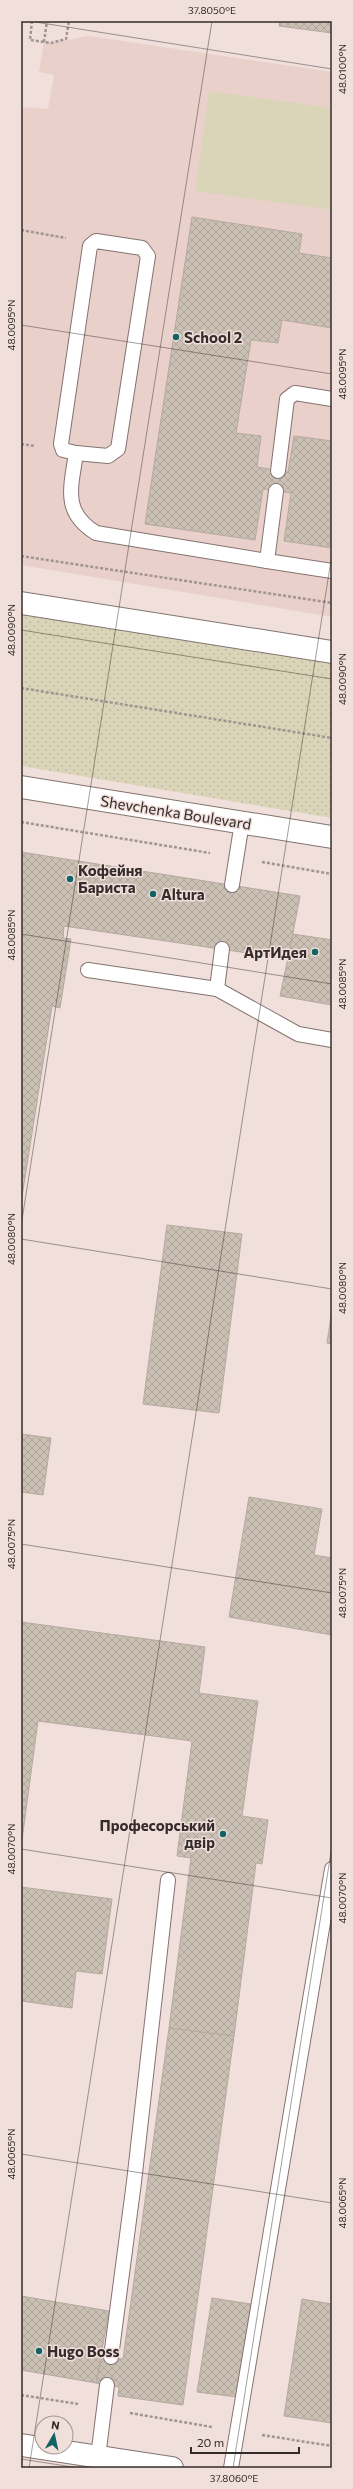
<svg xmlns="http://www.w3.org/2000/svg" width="353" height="2489" font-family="Commissioner,sans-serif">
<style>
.built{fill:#ead0ca}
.grass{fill:url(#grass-dots)}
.pitch{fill:#dad5b9}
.building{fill:url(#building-cross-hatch);stroke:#b5a99f}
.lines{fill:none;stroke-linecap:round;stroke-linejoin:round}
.lane-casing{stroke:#837470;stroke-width:16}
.secondary-casing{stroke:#837470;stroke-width:24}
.path{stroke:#a19491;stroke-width:2.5;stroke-dasharray:3 2;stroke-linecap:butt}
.lane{stroke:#fff;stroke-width:14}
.secondary{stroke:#fff;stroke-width:22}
.ticks{fill:none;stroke:#332c2a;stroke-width:1;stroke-opacity:0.45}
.poi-dot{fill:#136365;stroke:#f0dfdb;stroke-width:1.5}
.labels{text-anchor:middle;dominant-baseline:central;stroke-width:3;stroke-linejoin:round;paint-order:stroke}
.poi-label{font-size:15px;font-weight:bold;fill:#332c2a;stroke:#f0dfdb;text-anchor:start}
.street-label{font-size:15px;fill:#332c2a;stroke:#f0dfdb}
.neatline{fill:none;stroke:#332c2a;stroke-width:1.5}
.ticks-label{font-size:10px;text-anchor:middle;fill:#332c2a}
</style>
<defs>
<pattern id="grass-dots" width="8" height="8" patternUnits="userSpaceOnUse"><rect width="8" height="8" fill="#dad5b9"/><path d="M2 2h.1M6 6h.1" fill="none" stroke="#bcb79f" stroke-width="1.8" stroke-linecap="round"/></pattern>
<pattern id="building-cross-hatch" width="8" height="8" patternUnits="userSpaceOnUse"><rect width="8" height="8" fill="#cbc0b4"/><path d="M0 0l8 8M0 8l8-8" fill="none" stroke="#afa59b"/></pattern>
</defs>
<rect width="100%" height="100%" fill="#f0dfdb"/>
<path class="built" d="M89 36 332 72V617L21 565V107L48 109 54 75 39 72 44 42 51 43Z"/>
<path class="grass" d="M21 607 332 658V818L21 766Z"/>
<path class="pitch" d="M209 91 332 108V210L195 191Z"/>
<g class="building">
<path d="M280 21H332V33L279 26Z"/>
<path d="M192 217 302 234 299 253 332 258V328L282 320 278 343 251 340 236 433 261 436 257 467 288 472 294 436 332 441V548L284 541 291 493 263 489 255 540 145 524Z"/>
<path d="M21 852 300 896 288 959 64 926 63 938 71 939 60 1008 52 1006 21 1203Z"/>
<path d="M293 934 332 940V1005L280 996Z"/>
<path d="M167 1225 242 1234 219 1413 143 1404Z"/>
<path d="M332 1309V1344L327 1343Z"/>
<path d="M21 1434 51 1438 43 1495 21 1492Z"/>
<path d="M249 1497 322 1509 314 1555 332 1558V1635L229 1617Z"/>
<path d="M21 1622 205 1647 199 1693 258 1701 242 1816 268 1820 262 1864 256 1863 234 2036 169 2028 191 1858 177 1856 192 1741 38 1721 21 1847Z"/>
<path d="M21 1887 112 1899 102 1974 76 1971 72 2008 21 2001Z"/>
<path d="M169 2028 234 2036 183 2405 118 2396 119 2387 96 2383 102 2356 123 2359Z"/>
<path d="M21 2296 109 2311 96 2383 21 2370Z"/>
<path d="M212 2298 251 2304 237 2397 197 2392Z"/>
<path d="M302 2299 332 2304V2423L284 2416Z"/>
</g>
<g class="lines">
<defs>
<g id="lane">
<path d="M96 241 142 248 148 256 118 449 108 456 76 453 63 450 61 444 90 246Z"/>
<path d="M76 453C71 488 62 512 96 533L267 561"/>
<path d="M278 471 287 399 295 393 332 399"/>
<path d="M276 491 267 561 332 571"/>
<path d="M232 885 242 822"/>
<path d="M88 970 217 989 222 949"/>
<path d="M217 989 298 1034 332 1040"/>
<path d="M111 2357 134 2182 168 1880"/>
<path d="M98 2457 107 2385"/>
<path d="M231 2468 332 1869"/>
</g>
<g id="secondary">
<path d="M21 603 332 652"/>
<path d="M21 787 332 837"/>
<path d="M21 2445 172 2468"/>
</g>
</defs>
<use href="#lane" class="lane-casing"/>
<use href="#secondary" class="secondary-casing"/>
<g class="path">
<path d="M32 21 30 40 51 43 66 39 69 21"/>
<path d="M44 42 47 21"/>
<path d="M21 230 66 238"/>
<path d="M21 444 35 446"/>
<path d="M21 556 332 603"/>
<path d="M21 688 332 738"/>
<path d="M21 822 210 853"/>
<path d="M262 862 332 874"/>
<path d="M21 2395 78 2404"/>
<path d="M130 2413 212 2427"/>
<path d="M262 2435 332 2446"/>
</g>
<use href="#lane" class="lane"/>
<use href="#secondary" class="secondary"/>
</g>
<path class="ticks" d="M29 21 332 69M21 325 332 374M21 630 332 679M21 934 332 984M21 1226 212 21M21 1239 332 1289M21 1544 332 1593M21 1849 332 1898M21 2154 332 2203M21 2459 79 2468M29 2468 332 554M233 2468 332 1846"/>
<g class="poi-dot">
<circle cx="176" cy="337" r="4"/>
<circle cx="70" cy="879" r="4"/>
<circle cx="153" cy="894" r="4"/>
<circle cx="315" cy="952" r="4"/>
<circle cx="223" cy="1834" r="4"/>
<circle cx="39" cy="2351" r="4"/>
</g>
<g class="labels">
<g class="poi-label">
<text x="184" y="337">School 2</text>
<text x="78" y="870">Кофейня<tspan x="78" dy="17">Бариста</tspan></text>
<text x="161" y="894">Altura</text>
<text x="307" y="952" text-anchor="end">АртИдея</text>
<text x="215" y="1825" text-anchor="end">Професорський<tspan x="215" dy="17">двір</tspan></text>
<text x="47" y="2351">Hugo Boss</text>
</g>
<g class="street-label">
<text transform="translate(176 812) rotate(9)">Shevchenka Boulevard</text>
</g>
</g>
<rect width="353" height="2489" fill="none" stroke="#f0dfdb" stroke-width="44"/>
<g transform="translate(54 2435) rotate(9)"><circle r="19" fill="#f0dfdb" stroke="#a49794"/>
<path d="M0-3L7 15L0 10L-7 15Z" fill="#136365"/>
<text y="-6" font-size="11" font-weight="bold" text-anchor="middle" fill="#332c2a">N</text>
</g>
<path d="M191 2447v6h108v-6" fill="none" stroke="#332c2a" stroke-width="2"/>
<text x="197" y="2447" font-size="12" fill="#332c2a" stroke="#f0dfdb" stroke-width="3" paint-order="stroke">20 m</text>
<rect x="22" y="22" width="309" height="2445" class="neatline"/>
<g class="ticks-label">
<text x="212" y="14">37.8050°E</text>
<text transform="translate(342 69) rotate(-90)" y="4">48.0100°N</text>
<text transform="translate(11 325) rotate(-90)" y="4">48.0095°N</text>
<text transform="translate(342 374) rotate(-90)" y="4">48.0095°N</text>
<text transform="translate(11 630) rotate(-90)" y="4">48.0090°N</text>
<text transform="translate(342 679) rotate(-90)" y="4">48.0090°N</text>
<text transform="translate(11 935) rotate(-90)" y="4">48.0085°N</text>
<text transform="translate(342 984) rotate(-90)" y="4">48.0085°N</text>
<text transform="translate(11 1239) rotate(-90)" y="4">48.0080°N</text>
<text transform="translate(342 1288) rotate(-90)" y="4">48.0080°N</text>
<text transform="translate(11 1544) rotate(-90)" y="4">48.0075°N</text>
<text transform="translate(342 1593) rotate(-90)" y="4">48.0075°N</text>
<text transform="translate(11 1849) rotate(-90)" y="4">48.0070°N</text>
<text transform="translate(342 1898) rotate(-90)" y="4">48.0070°N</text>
<text transform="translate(11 2154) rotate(-90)" y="4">48.0065°N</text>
<text transform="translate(342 2203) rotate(-90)" y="4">48.0065°N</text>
<text x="234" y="2482">37.8060°E</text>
</g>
</svg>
